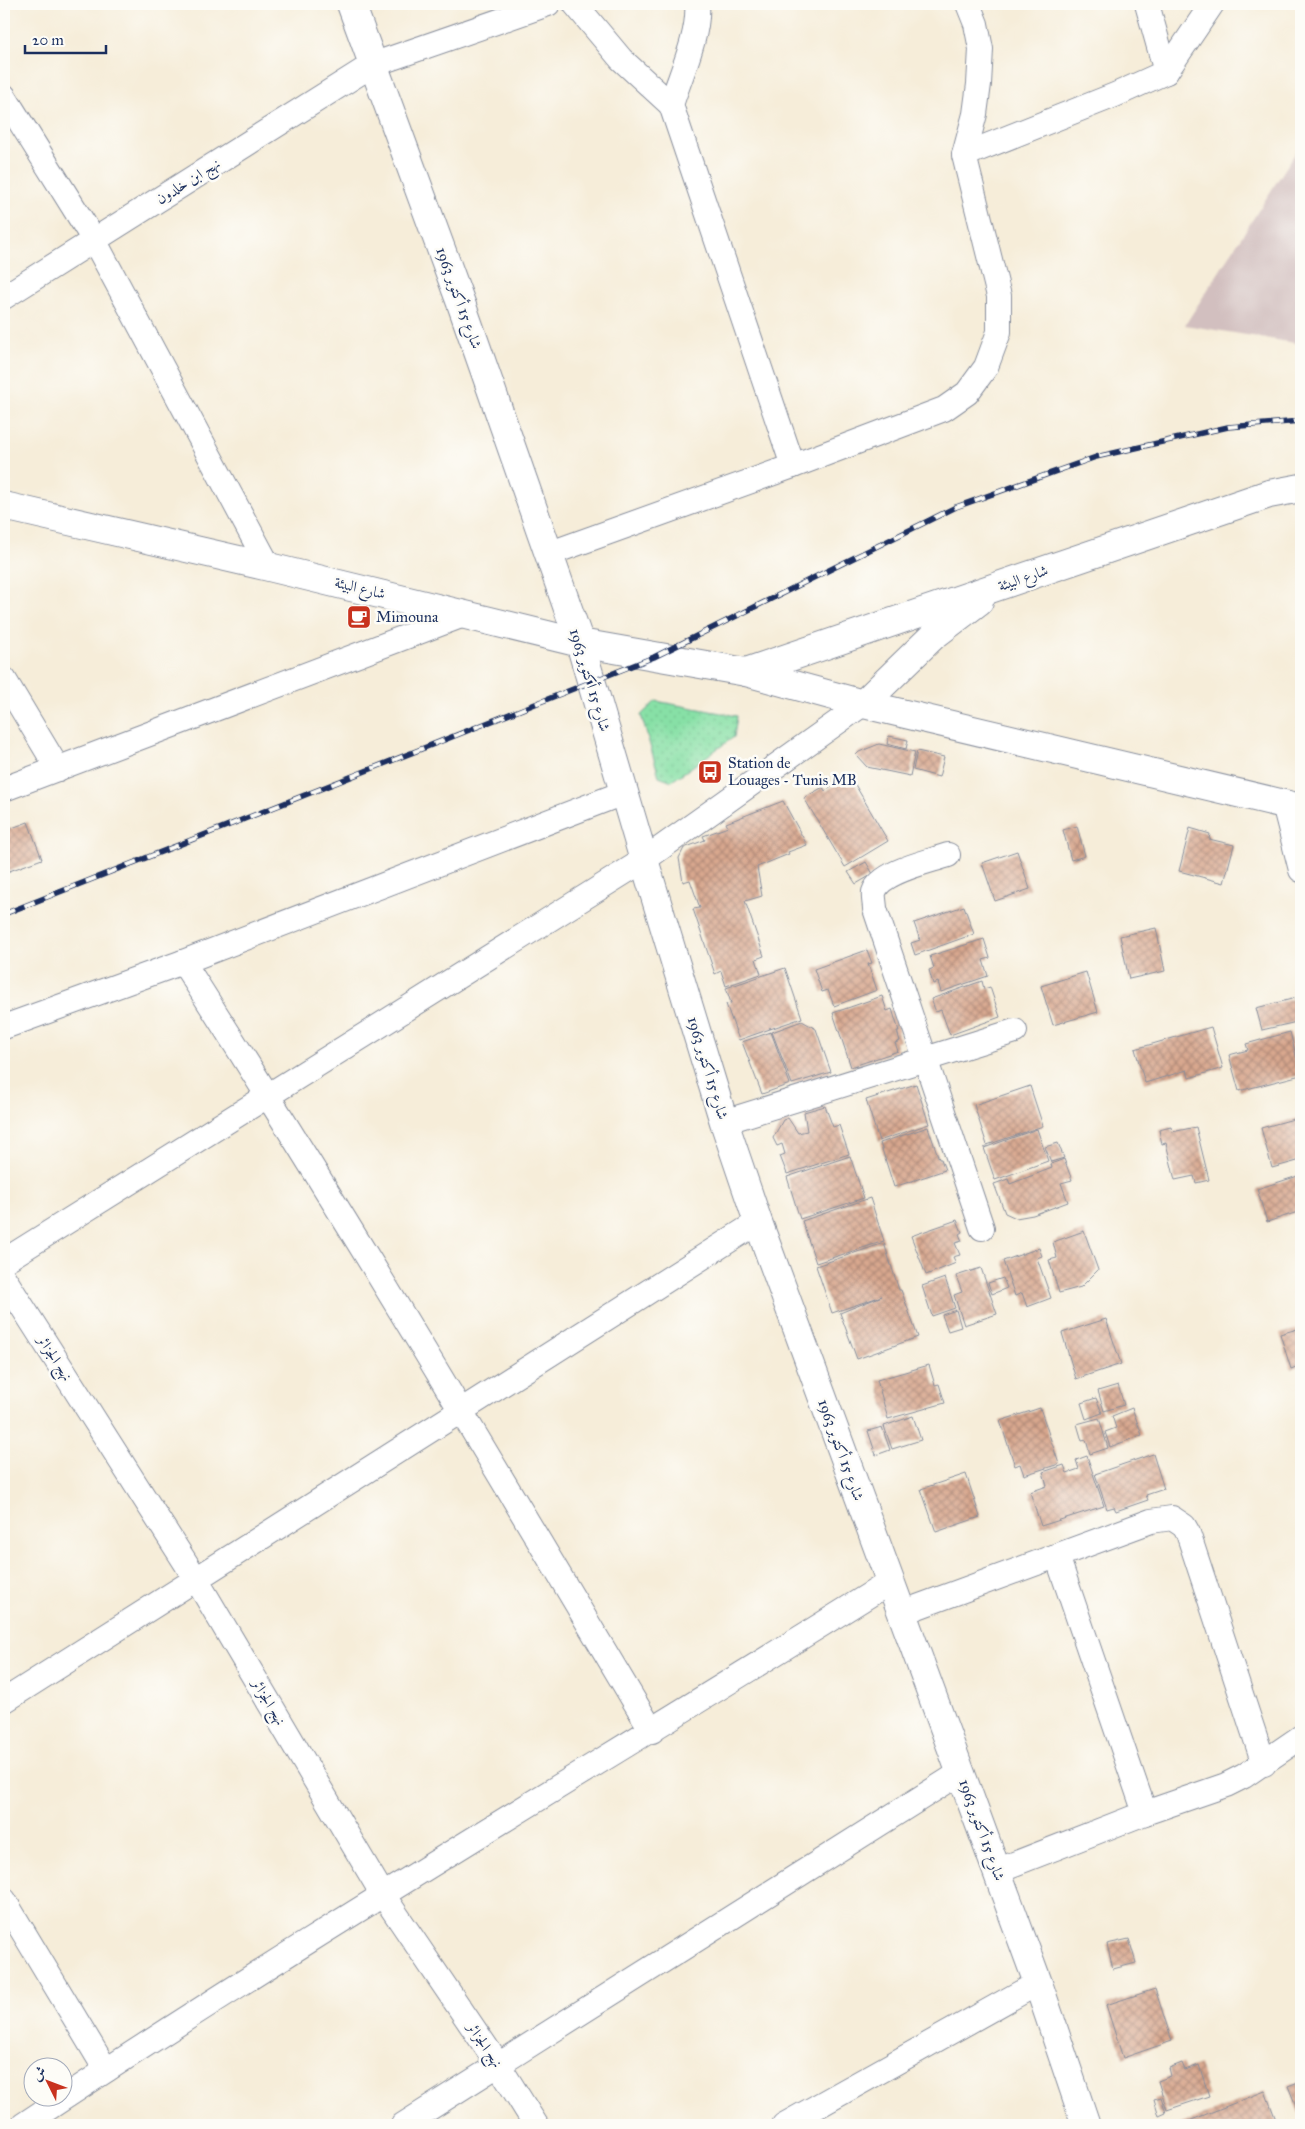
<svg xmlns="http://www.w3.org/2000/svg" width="1305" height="2129" font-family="'IM FELL Great Primer',Amiri,serif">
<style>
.industrial{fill:#d2bfbf}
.grass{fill:url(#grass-dots);stroke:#518882}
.building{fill:url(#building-cross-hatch)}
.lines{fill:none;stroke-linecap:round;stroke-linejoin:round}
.street-casing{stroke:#888e9c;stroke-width:26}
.secondary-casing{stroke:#888e9c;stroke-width:30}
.street{stroke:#fff;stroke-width:24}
.secondary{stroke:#fff;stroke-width:28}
.rail-casing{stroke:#1b2f5e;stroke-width:5.5}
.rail{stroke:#fdfcf7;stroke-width:4;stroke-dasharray:11;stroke-linecap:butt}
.labels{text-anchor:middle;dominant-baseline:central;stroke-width:5;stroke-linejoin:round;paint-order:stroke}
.street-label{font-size:15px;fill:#1b2f5e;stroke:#fdfcf7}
.poi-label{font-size:15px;fill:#1b2f5e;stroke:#fdfcf7;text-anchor:start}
</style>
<defs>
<pattern id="grass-dots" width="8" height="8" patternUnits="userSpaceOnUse" patternTransform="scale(1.25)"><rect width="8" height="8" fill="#87e0a6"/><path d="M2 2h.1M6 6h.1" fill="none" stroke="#74c091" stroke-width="1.8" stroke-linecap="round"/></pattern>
<pattern id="building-cross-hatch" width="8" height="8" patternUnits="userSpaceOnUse" patternTransform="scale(1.25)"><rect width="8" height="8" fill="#d8a78e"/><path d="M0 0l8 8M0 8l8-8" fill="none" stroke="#ae8877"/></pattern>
</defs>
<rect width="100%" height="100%" fill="#fdfcf7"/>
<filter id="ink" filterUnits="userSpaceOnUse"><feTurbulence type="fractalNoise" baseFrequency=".02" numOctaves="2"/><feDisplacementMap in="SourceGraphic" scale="10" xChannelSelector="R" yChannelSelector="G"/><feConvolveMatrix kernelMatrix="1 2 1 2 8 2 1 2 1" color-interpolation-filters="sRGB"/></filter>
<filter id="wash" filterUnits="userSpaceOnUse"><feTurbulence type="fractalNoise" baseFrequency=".0096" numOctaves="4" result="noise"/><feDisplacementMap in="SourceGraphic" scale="20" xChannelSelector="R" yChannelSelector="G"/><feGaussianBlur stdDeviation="1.12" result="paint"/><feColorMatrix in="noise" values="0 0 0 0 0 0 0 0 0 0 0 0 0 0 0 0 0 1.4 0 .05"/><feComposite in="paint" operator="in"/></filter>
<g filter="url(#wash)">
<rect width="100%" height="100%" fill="#f6edd9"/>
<path class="industrial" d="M1301 144V344L1185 325Z"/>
<path class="grass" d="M656 701 737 716 734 737 672 781 659 776 641 715Z"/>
<g id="blocks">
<g class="building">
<path d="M889 736 908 740 906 749 887 744Z"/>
<path d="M879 744 915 752 910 776 867 767 856 755 859 752Z"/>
<path d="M917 751 944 757 939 777 913 770Z"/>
<path d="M850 776 888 841 845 867 804 798 823 787 825 791Z"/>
<path d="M783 801 807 845 788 852 789 854 757 867 762 896 745 901 764 956 756 959 761 974 726 986 721 971 715 974 693 909 700 908 690 880 683 882 679 858 684 848 705 840 703 836 728 827 726 823Z"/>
<path d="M28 822 42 859 4 873V831Z"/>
<path d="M1077 826 1085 856 1071 860 1063 830Z"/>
<path d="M1190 828 1210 834 1209 839 1234 845 1224 883 1179 871Z"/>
<path d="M1017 851 1030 889 995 901 982 863Z"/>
<path d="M866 862 873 874 856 884 848 872Z"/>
<path d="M964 906 974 934 915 955 911 943 920 940 914 923Z"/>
<path d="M1156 928 1165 971 1129 979 1120 936Z"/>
<path d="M984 939 990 958 983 960 988 976 941 992 938 982 933 984 929 970 934 968 930 956Z"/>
<path d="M867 950 872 963 868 964 877 990 834 1006 828 990 822 992 814 969Z"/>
<path d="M785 968 802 1018 770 1029V1027V1029L739 1040 726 1004 731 1003 726 988Z"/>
<path d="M1086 972 1098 1012 1053 1025 1041 986Z"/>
<path d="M982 981 984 989 990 987 1000 1017 950 1035 941 1010 936 1012 931 999Z"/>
<path d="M882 996 887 1011 892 1009 899 1031H897L900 1041 895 1043 898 1051 851 1067 833 1013Z"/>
<path d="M1296 998 1301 1021 1262 1030 1256 1008Z"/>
<path d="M802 1021 816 1029 831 1072 792 1084 772 1032Z"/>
<path d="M1211 1027 1223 1068 1189 1078 1187 1070 1145 1083 1135 1049Z"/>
<path d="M771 1032 790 1084 762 1094 742 1042Z"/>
<path d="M1290 1032 1301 1075 1239 1091 1229 1055 1248 1050 1246 1044Z"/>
<path d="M916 1084 929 1124 879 1141 866 1100Z"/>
<path d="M1030 1086 1043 1126 987 1145 974 1105Z"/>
<path d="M825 1106 833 1127 839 1125 849 1154 787 1174 780 1156 785 1154 782 1144 777 1146 773 1138 783 1120 788 1118 798 1133 807 1131 804 1112Z"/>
<path d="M1301 1117V1160L1272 1168 1261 1128Z"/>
<path d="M928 1127 939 1159H941L945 1170 894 1187 880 1143Z"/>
<path d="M1171 1127 1172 1132 1196 1127 1209 1180 1196 1183 1194 1176 1175 1180 1166 1143 1162 1144 1159 1130Z"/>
<path d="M1037 1129 1048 1161 995 1180 984 1148Z"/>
<path d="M1058 1143 1064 1158 1051 1162 1045 1147Z"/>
<path d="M850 1156 864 1198 800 1219 787 1177Z"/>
<path d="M1064 1159 1072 1180 1061 1183 1068 1202 1033 1215 1016 1218 1005 1213 994 1184 1008 1179 1010 1184 1052 1168 1051 1164Z"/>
<path d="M1301 1175V1211L1267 1222 1257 1189Z"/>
<path d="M870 1198 884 1241 816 1263 802 1221Z"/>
<path d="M957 1220 962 1232 959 1234 962 1241 955 1243 960 1255 953 1257 956 1263 926 1275 911 1236Z"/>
<path d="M1084 1231 1098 1270 1081 1287 1059 1293 1049 1260 1057 1258 1053 1242Z"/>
<path d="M884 1243 899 1290H901L918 1337 857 1359 840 1313 882 1296 832 1313 816 1266Z"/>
<path d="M1039 1248 1042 1256 1037 1258 1051 1298 1027 1307 1022 1293 1015 1296 1003 1261Z"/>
<path d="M981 1268 997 1314 964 1325 954 1295 962 1292 956 1276Z"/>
<path d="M945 1278 955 1308 932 1316 922 1286Z"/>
<path d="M1003 1278 1007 1288 992 1294 988 1283Z"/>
<path d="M956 1310 961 1327 948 1331 942 1315Z"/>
<path d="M1106 1319 1121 1364 1076 1379 1062 1333Z"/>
<path d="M1301 1328V1365L1291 1369 1280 1334Z"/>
<path d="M929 1365 935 1385 939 1384 945 1403 888 1419 877 1380Z"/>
<path d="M1118 1385 1124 1405 1104 1411 1098 1391Z"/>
<path d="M1096 1398 1102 1413 1086 1419 1081 1403Z"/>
<path d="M1040 1408 1059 1464 1024 1475 1020 1464 1015 1466 1000 1421Z"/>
<path d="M1132 1408 1142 1435 1110 1447 1105 1432 1116 1428 1112 1416Z"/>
<path d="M913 1416 921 1440 892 1449 884 1426Z"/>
<path d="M1099 1418 1108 1448 1090 1454 1086 1440 1082 1441 1077 1424Z"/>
<path d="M882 1427 890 1450 876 1455 868 1431Z"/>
<path d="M1153 1454 1164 1489 1146 1495 1148 1500 1116 1511 1114 1507 1107 1509 1095 1474Z"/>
<path d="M1087 1456 1104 1506 1041 1526 1030 1492 1047 1486 1043 1472 1064 1465 1067 1473 1079 1469 1076 1460Z"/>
<path d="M966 1474 980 1517 936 1532 921 1489Z"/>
<path d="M1129 1939 1136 1963 1113 1969 1107 1944Z"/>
<path d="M1155 1989 1172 2041 1123 2058 1106 2005Z"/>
<path d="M1182 2063 1185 2070 1199 2065 1209 2096 1167 2110 1158 2081 1171 2076 1169 2068Z"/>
<path d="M1301 2081V2118L1288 2086Z"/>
<path d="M1265 2091 1278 2125H1179Z"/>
<path d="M1161 2097 1166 2113 1159 2116 1154 2099Z"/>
</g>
</g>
</g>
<g filter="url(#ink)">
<use href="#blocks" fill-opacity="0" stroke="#888e9c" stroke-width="1"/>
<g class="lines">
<defs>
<g id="street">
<path d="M575 4 621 59 671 105 793 466"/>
<path d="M1147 4 1166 72"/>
<path d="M4 96 94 240 269 567"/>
<path d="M671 105C680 76 700 34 697 4"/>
<path d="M964 155 1115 95 1166 72 1212 4"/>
<path d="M4 297 372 65 548 4"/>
<path d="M548 554 793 466 944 409 967 393 986 367 999 332V296L964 155 975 114 979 84 981 49 976 24 968 4"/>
<path d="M4 679 58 769"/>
<path d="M4 789 466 614"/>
<path d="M1284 804 1301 870"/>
<path d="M948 855C929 862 881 871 874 892 873 897 875 904 875 909L982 1228"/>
<path d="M183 962C345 1215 499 1473 652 1731"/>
<path d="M4 1027 183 962 623 793"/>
<path d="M724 1122 1015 1031"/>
<path d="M4 1261 644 860 863 704"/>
<path d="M4 1278 196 1579 383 1895 499 2066 536 2125"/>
<path d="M1057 1556 1145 1813"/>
<path d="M901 1613 1151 1521 1172 1518 1184 1526 1188 1533 1264 1764"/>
<path d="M4 1701 758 1222"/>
<path d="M996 1871 1145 1813 1226 1785 1244 1776 1301 1737"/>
<path d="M4 1900 106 2070"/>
<path d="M23 2125C307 1936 601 1763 890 1582"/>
<path d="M403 2125 960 1773"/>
<path d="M784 2125 1038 1983"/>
</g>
<g id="secondary">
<path d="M351 4 462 306 580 643 644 860 724 1122 758 1222 1038 1983 1086 2125"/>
<path d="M4 506 269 567 580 643 746 672 863 704 1301 808"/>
<path d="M746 672 1269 494 1301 488"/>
<path d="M863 704 933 636 979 601"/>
</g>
</defs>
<use href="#street" class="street-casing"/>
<use href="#secondary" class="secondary-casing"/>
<use href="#street" class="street"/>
<use href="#secondary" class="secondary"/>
<defs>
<path id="rail" d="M4 914 654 657 956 507 1096 457 1228 427 1301 421"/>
</defs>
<use href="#rail" class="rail-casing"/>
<use href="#rail" class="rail"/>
</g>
</g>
<defs>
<symbol id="cafe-square" viewBox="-11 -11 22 22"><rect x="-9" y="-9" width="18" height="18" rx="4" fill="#c8321e" stroke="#fdfcf7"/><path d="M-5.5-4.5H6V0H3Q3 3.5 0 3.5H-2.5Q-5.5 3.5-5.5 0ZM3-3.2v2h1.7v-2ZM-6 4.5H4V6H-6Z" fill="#fff"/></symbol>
<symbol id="bus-square" viewBox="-11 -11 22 22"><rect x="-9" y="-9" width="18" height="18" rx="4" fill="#c8321e" stroke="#fdfcf7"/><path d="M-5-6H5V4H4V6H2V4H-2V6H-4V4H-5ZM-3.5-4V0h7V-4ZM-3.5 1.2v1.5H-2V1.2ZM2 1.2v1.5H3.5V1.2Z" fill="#fff"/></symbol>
</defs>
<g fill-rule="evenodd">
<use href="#cafe-square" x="345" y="603" width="28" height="28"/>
<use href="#bus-square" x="696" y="758" width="28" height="28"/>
</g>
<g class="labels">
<g class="street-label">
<text transform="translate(188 181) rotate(-32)">نهج ابن خلدون</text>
<text transform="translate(459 298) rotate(70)">شارع 15 أكتوبر 1963</text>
<text transform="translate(1023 578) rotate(-19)">شارع البيئة</text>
<text transform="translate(360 588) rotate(14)">شارع البيئة</text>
<text transform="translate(590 680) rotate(73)">شارع 15 أكتوبر 1963</text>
<text transform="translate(708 1068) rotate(73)">شارع 15 أكتوبر 1963</text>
<text transform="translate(55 1358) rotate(57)">نهج الجزائر</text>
<text transform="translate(841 1450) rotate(70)">شارع 15 أكتوبر 1963</text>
<text transform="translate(269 1702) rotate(59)">نهج الجزائر</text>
<text transform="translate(982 1830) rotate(70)">شارع 15 أكتوبر 1963</text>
<text transform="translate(485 2045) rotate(56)">نهج الجزائر</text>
</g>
<g class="poi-label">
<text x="376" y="617">Mimouna</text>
<text x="728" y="763">Station de<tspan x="728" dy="17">Louages - Tunis MB</tspan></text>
</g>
</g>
<rect width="1305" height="2129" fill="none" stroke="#fdfcf7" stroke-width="20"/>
<g transform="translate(48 2082) rotate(312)"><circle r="24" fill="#fdfcf7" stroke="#a3aaba"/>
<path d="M0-4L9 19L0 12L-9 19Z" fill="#c8321e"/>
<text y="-8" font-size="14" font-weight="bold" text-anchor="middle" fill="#1b2f5e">ش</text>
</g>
<path d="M25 45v8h81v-8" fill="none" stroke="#1b2f5e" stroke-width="2.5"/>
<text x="32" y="45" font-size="15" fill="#1b2f5e" stroke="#fdfcf7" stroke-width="4" paint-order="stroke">20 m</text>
</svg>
